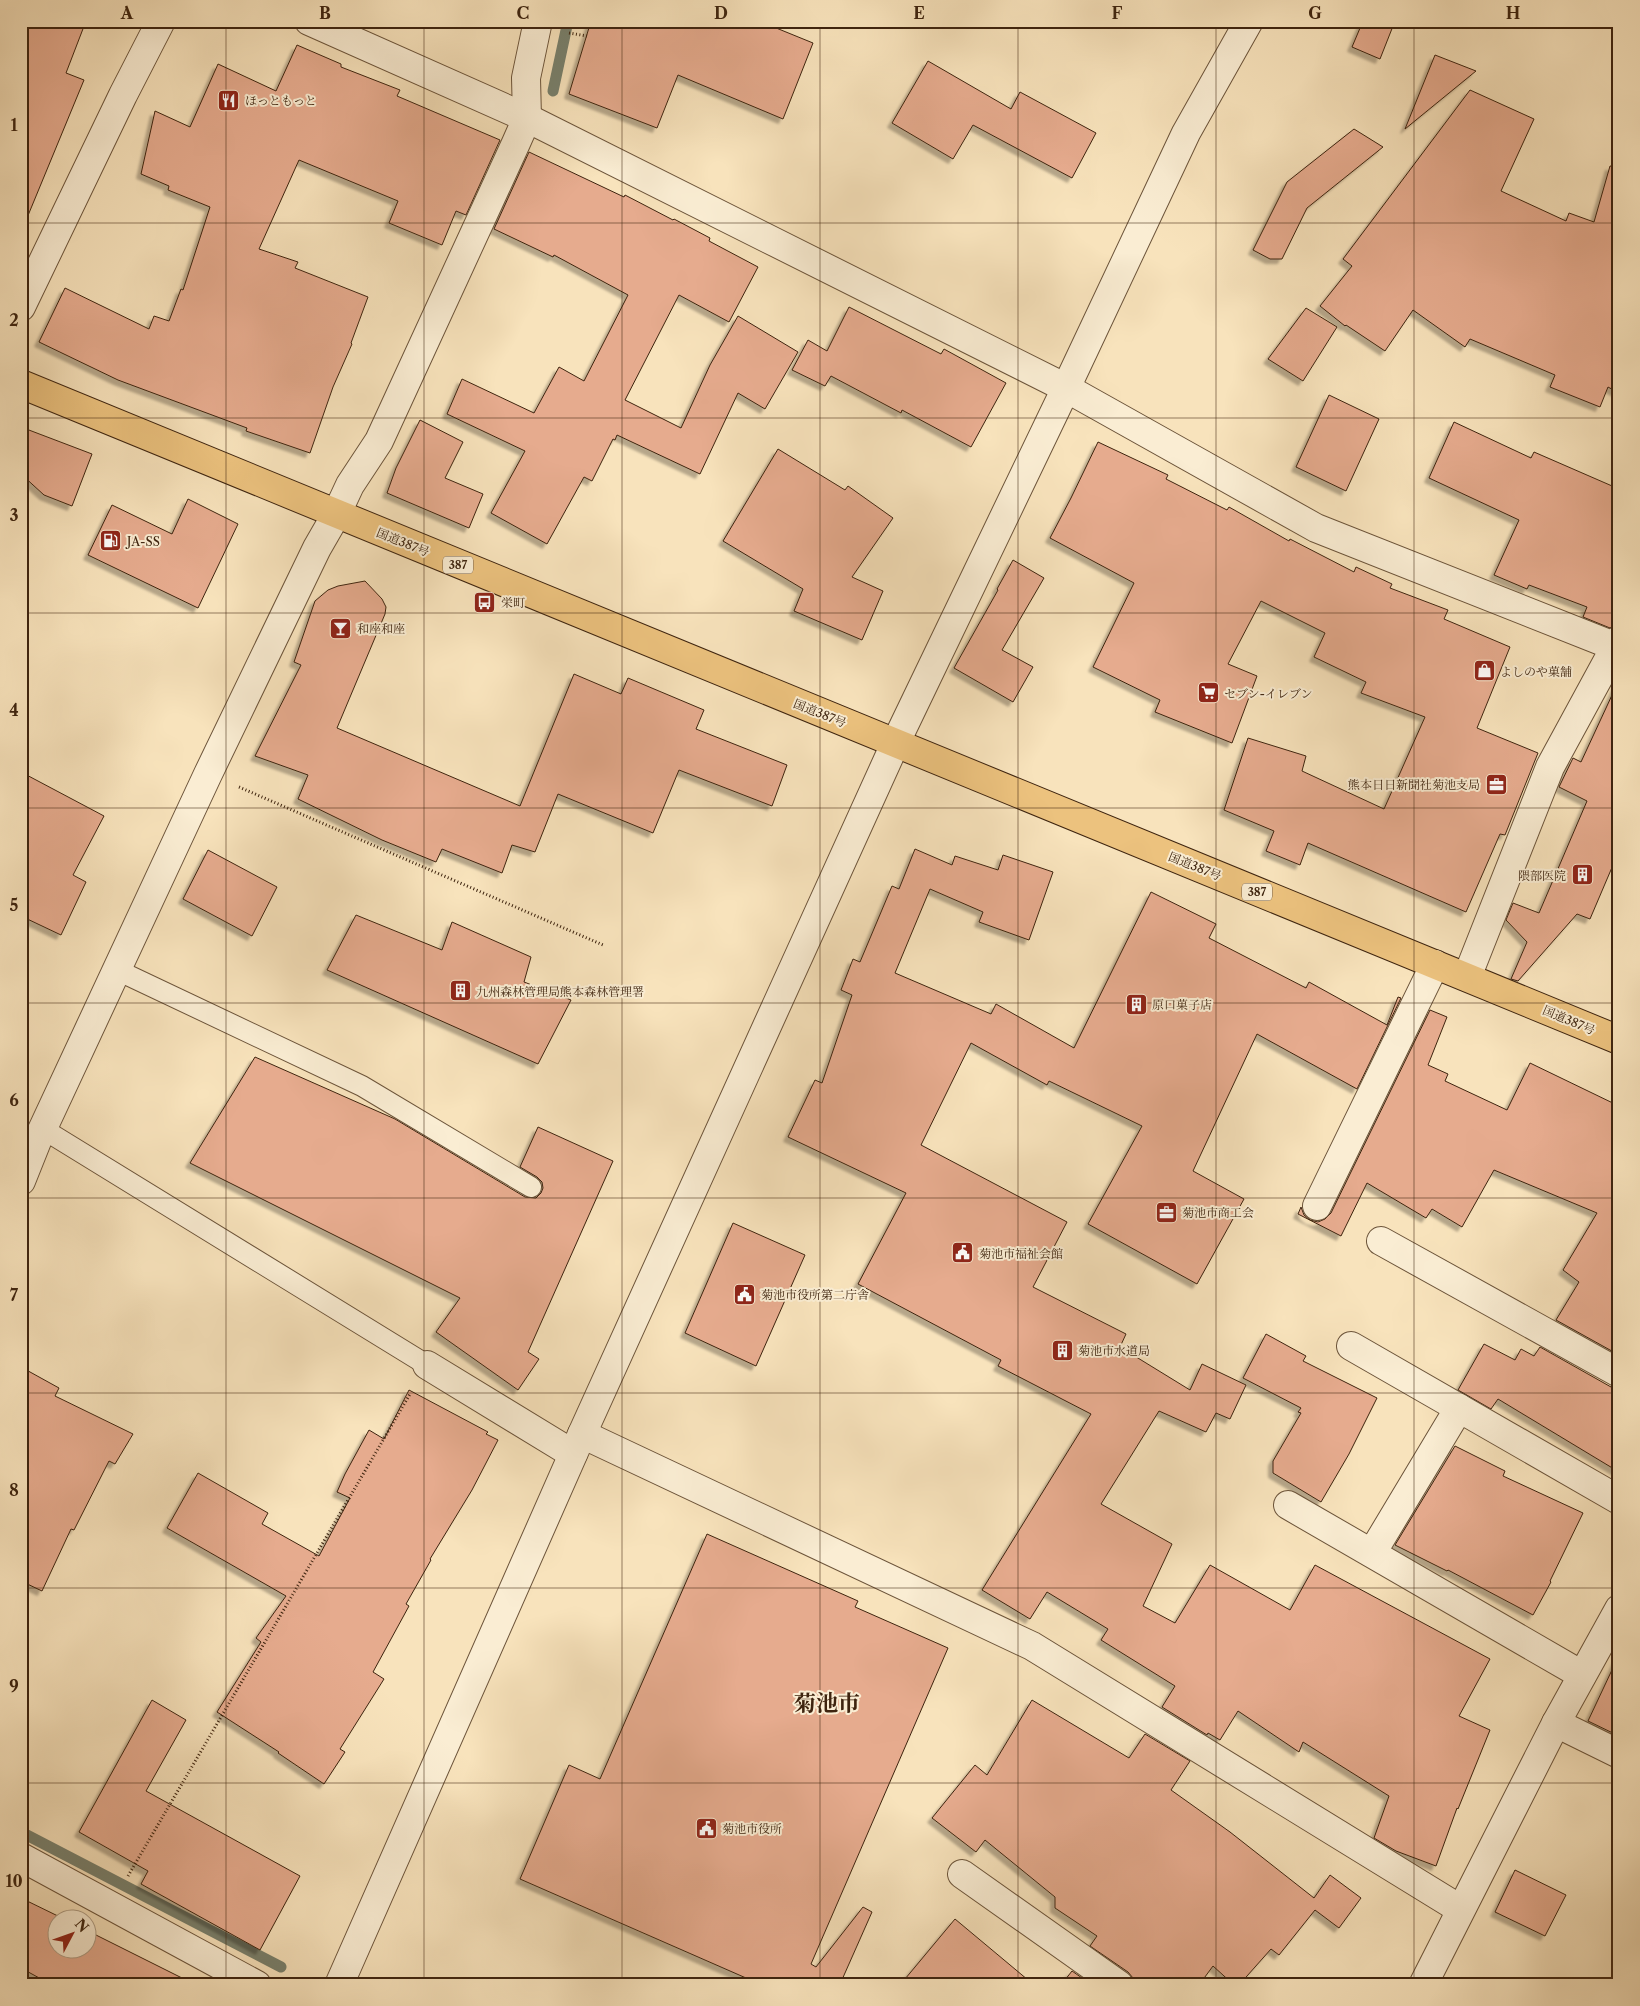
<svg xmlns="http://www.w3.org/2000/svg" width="1640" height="2006" font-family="'Libre Caslon Text','Noto Serif JP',serif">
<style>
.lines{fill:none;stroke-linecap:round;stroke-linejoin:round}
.stream{stroke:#78806d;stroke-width:11}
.building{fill:#e6ab8e;stroke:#3e240f;filter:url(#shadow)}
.service-casing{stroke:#6c543a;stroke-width:22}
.minor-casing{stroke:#6c543a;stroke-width:30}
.tertiary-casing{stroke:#6c543a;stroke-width:30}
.trunk-casing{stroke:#3e240f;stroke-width:30}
.path{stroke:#3e240f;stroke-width:3;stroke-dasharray:1 2.5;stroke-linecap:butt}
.service{stroke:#faedd3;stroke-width:20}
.minor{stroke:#faedd3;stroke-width:28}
.tertiary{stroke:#faedd3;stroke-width:28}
.trunk{stroke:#ecc27e;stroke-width:28}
.grid{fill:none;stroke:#3e240f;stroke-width:1;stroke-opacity:0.55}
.labels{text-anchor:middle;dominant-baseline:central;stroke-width:4;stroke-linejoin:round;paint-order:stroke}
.shield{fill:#faedd3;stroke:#76604a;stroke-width:1}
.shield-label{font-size:11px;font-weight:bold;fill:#3e240f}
.poi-label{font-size:12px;fill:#3e240f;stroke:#faedd3;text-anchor:start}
.street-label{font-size:12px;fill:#3e240f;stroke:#faedd3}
.town-label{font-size:22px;font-weight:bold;fill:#3e240f;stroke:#faedd3}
.neatline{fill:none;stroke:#3e240f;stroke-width:2}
.grid-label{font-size:16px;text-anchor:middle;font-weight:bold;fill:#3e240f}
</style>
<defs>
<filter id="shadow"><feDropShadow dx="-4.5" dy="4.5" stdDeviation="1" flood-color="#0004"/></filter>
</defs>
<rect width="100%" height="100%" fill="#f8e3bc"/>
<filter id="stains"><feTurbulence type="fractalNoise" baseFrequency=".004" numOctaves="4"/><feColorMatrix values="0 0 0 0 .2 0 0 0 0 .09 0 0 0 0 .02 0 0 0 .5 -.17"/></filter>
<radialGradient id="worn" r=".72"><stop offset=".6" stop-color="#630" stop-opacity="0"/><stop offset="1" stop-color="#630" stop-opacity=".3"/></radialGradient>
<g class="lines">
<g class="stream">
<path d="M553 91 568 21"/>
<path d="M21 1832 281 1967"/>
</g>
</g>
<g class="building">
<path d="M21 21H86L66 73 84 80 22 230Z"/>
<path d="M591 21H759L813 43 783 119 678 75 657 128 569 94Z"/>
<path d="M1363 21H1395L1380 59 1352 47Z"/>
<path d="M297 45 341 64V67L400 90 397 96 500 140 466 215 456 211 442 245 389 223 398 201 299 160 259 249 298 262 295 268 368 297 351 343 352 344 333 387 310 453 246 431 247 428 118 380 39 342 65 288 149 329 154 316 169 321 181 289 183 290 210 207 168 190 169 186 141 174 155 111 190 127 218 64 276 91Z"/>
<path d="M1435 55 1476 71 1405 129Z"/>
<path d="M928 61 1011 109 1020 92 1096 133 1072 178 973 125 953 159 892 123Z"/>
<path d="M1470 90 1534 119 1501 191 1566 221 1569 213 1594 222 1610 166 1619 167V393L1608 387 1600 407 1550 387 1555 375 1470 339 1465 347 1413 310 1385 351 1346 325 1345 326 1320 306 1352 266 1343 259Z"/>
<path d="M1354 129 1383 147 1307 208 1282 259H1270L1253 250 1287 182Z"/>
<path d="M529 152 624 197 625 195 673 220 674 219 710 238 709 241 758 267 729 322 679 295 625 400 681 428 710 365 738 316 798 352 765 409 738 393 700 474 617 435 615 440 613 439 592 481 584 477 547 544 491 513 525 451 447 414 462 379 534 413 559 367 584 381 628 295 554 255 553 257 494 229Z"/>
<path d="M849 307 941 354 944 349 1006 383 971 447 902 410 901 413 831 376 825 386 792 370 808 340 827 351Z"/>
<path d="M1306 308 1337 327 1303 381 1268 359Z"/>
<path d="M1329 395 1379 419 1346 491 1296 467Z"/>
<path d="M420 420 463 442 445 478 483 494 469 528 387 493 396 468Z"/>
<path d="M1454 422 1531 458 1534 452 1619 489V624L1610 628 1583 617 1587 607 1529 585 1527 589 1494 575 1519 520 1429 478Z"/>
<path d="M21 427 92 454 72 506 44 495 21 474Z"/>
<path d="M1098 442 1168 475 1166 479 1227 510 1229 507 1289 541 1290 539 1354 572 1356 567 1392 584 1390 588 1448 610 1444 619 1510 647 1477 728 1538 753 1505 835 1500 834 1466 912 1308 843 1300 865 1266 851 1274 831 1224 810 1248 738 1306 756 1302 771 1384 809 1425 717 1361 693 1366 682 1314 657 1325 633 1261 601 1228 664 1257 676 1232 743 1155 712 1160 700 1093 667 1134 583 1050 538 1071 498Z"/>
<path d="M778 449 845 490 848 486 893 518 852 577 883 591 862 640 794 611 803 589 723 541Z"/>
<path d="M188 499 238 524 198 608 88 555 112 505 172 534Z"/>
<path d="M1013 560 1044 578 1002 650 1033 667 1013 702 954 668 998 590 997 589Z"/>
<path d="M365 581 382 599 386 607 385 614 337 728 520 806 574 674 621 694 628 678 704 710 696 729 787 765 772 806 679 770 653 833 558 794 535 852 512 845 502 873 442 849 436 862 382 840 298 799 308 775 255 756 301 665 294 662 315 601 328 590 338 586Z"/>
<path d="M1619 680V851L1590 919 1577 914 1518 981 1511 979 1527 942 1506 920 1513 903 1539 913 1587 801 1559 787 1573 758 1581 762Z"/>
<path d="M21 772 104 816 73 875 86 882 61 935 21 916Z"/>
<path d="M915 849 952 865 955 856 998 870 1003 855 1053 872 1029 940 979 922 983 912 930 889 895 973 991 1014 996 1004 1074 1048 1151 892 1216 924 1209 938 1306 988 1309 982 1387 1025 1398 997 1401 998 1357 1089 1257 1034 1193 1171 1244 1199 1197 1284 1088 1224 1142 1126 1049 1081 1047 1085 971 1043 921 1145 1067 1222 1033 1287 1126 1334 1120 1347 1190 1390 1202 1364 1246 1385 1230 1419 1216 1413 1206 1432 1159 1411 1101 1504 1172 1544 1143 1606 1175 1623 1210 1565 1290 1610 1315 1565 1490 1659 1459 1716 1490 1730 1458 1809 1457 1808 1436 1866 1396 1851 1374 1838 1389 1796 1303 1742 1299 1752 1238 1711 1220 1740 1208 1733 1207 1735 1162 1707 1175 1686 1101 1640 1108 1629 1047 1592 1030 1619 982 1590 1091 1414 998 1366 1001 1360 858 1284 906 1193 788 1137 815 1080 822 1083 852 995 841 990 853 959 860 962 892 886 899 889Z"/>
<path d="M208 850 277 887 252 936 183 899Z"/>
<path d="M356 915 442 950 452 922 531 957 524 982 571 1000 538 1064 327 970Z"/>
<path d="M1430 1010 1447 1017 1428 1065 1448 1074 1445 1081 1507 1110 1530 1063 1619 1106V1355L1556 1320 1579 1282 1563 1270 1597 1213 1494 1170 1462 1227 1432 1209 1426 1218 1367 1183 1341 1236 1298 1214 1301 1207 1304 1215 1310 1220 1318 1222 1325 1219 1331 1213Z"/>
<path d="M255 1057 395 1119 525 1197 536 1198 541 1193 543 1188 542 1182 537 1177 520 1167 538 1127 613 1161 528 1352 539 1359 518 1390 436 1332 460 1298 190 1163Z"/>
<path d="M733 1223 805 1255 756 1366 685 1333Z"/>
<path d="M1266 1334 1306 1356 1303 1361 1377 1398 1349 1454 1321 1502 1273 1473V1461L1301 1413 1298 1412 1301 1408 1243 1378Z"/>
<path d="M1484 1344 1515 1360 1521 1349 1534 1356 1540 1347 1611 1387 1619 1389V1472L1498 1399 1491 1409 1458 1390Z"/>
<path d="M21 1367 59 1388 55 1396 133 1434 115 1464 109 1461 74 1530 71 1529 42 1591 21 1581Z"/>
<path d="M409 1390 488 1432 486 1434 498 1440 472 1490 430 1559 431 1560 406 1604 409 1606 373 1672 384 1679 340 1749 345 1752 324 1784 278 1753 279 1752 217 1712 261 1642 256 1638 286 1596 167 1528 198 1473 268 1513 262 1524 319 1556 350 1498 337 1492 345 1474 369 1430 384 1439Z"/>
<path d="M1455 1446 1505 1471 1503 1476 1583 1513 1550 1581 1551 1582 1533 1615 1448 1570 1447 1571 1395 1545Z"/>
<path d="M707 1534 858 1601 855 1607 948 1648 811 1964 816 1967 863 1907 872 1912 841 1982 846 1985H762L520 1879 569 1765 600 1779Z"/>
<path d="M1619 1655V1736L1588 1721Z"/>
<path d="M152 1700 186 1720 146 1791 300 1876 260 1950 141 1884 148 1871 79 1832Z"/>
<path d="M1032 1700 1129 1758 1145 1734 1190 1761 1171 1790 1230 1832 1314 1898 1330 1875 1361 1898 1339 1928 1315 1910 1279 1955 1271 1949 1239 1985H1234L1213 1966 1199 1985H1134L1133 1978 1128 1972 1090 1946 1097 1936 1055 1908V1897L985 1840 976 1852 932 1818 975 1765 987 1775Z"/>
<path d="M1515 1870 1566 1895 1545 1936 1495 1912Z"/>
<path d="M21 1898 62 1918H58V1948H88V1931L196 1985H52L21 1968Z"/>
<path d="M955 1919 1034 1985H900Z"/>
<path d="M1072 1971 1092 1985H1061Z"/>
</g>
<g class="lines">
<defs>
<g id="service">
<path d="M117 970 362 1086 531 1187"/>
<path d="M43 1129 427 1365"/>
</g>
<g id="minor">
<path d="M309 21 527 118 1066 388 1316 528 1619 648"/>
<path d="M21 307 123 95 161 21"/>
<path d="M1066 388 1186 133 1249 21"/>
<path d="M1467 977 1550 767 1619 640"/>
<path d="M21 1181 37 1141 208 774 317 548 336 515 350 485 379 441 516 143 527 118 526 78 538 21"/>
<path d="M1317 1206 1435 964"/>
<path d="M1381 1241 1619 1373"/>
<path d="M1351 1346 1619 1500"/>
<path d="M427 1365 573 1454"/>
<path d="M582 1434 1032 1646 1460 1909"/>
<path d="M1288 1505 1582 1675"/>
<path d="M1372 1553 1459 1408"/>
<path d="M1556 1723 1619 1754"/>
<path d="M21 1857 257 1985"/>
<path d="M962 1874 1119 1985"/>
<path d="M1423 1985 1556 1723 1619 1609"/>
</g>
<path id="tertiary" d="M339 1985 582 1434 895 744 1066 388"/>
<path id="trunk" d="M21 384 1619 1040"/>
</defs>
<use href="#service" class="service-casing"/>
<use href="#minor" class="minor-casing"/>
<use href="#tertiary" class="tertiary-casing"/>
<use href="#trunk" class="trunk-casing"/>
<g class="path">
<path d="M569 33 587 36"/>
<path d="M239 787 603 945"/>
<path d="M128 1876 410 1394"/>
</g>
<use href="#service" class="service"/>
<use href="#minor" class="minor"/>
<use href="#tertiary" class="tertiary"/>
<use href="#trunk" class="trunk"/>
</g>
<path class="grid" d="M226 21V1985M424 21V1985M622 21V1985M820 21V1985M1018 21V1985M1216 21V1985M1414 21V1985M21 223H1619M21 418H1619M21 613H1619M21 808H1619M21 1003H1619M21 1198H1619M21 1393H1619M21 1588H1619M21 1783H1619"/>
<defs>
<symbol id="restaurant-square" viewBox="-11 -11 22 22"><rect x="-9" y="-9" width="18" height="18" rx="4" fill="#8f2418" stroke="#faedd3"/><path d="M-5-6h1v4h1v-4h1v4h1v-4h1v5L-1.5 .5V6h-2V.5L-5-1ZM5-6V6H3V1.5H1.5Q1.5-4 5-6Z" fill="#fff"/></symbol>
<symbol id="fuel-square" viewBox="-11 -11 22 22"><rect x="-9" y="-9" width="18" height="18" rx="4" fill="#8f2418" stroke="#faedd3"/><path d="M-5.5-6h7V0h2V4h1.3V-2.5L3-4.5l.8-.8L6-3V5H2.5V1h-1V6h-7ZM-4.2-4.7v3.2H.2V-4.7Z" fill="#fff"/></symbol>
<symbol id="bus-square" viewBox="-11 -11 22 22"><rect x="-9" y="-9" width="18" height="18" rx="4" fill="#8f2418" stroke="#faedd3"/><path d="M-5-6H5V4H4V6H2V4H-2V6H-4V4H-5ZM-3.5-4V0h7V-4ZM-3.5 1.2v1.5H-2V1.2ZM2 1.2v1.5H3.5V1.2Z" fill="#fff"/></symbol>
<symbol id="bar-square" viewBox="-11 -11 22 22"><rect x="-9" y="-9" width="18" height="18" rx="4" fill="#8f2418" stroke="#faedd3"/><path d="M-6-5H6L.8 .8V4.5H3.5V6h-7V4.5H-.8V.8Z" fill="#fff"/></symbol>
<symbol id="shop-square" viewBox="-11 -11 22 22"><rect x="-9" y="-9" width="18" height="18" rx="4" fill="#8f2418" stroke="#faedd3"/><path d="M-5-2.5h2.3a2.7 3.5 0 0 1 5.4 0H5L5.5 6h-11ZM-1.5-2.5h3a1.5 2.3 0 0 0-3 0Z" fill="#fff"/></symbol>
<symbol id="supermarket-square" viewBox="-11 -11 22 22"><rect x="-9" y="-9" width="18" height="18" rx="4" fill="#8f2418" stroke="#faedd3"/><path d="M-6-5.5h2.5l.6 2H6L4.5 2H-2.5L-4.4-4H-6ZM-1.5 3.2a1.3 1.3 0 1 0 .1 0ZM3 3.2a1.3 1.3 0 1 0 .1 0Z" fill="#fff"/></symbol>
<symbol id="office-square" viewBox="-11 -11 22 22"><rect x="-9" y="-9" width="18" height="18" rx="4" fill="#8f2418" stroke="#faedd3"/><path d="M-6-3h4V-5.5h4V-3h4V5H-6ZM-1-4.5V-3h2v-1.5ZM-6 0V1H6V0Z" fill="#fff"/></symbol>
<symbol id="building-square" viewBox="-11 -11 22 22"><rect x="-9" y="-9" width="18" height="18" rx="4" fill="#8f2418" stroke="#faedd3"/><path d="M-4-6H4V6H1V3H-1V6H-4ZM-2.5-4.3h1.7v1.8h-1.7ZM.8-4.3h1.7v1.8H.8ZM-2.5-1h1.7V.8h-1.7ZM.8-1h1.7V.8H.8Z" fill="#fff"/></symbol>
<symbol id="civic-square" viewBox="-11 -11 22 22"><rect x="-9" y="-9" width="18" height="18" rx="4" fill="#8f2418" stroke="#faedd3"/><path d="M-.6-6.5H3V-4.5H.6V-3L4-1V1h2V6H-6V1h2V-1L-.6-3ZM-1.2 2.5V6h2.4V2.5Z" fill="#fff"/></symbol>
</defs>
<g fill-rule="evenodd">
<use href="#restaurant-square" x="216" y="88" width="25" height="25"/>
<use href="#fuel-square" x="98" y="528" width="25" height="25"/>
<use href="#bus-square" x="472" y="590" width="25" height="25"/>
<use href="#bar-square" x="328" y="616" width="25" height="25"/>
<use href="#shop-square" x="1472" y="658" width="25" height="25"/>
<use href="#supermarket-square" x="1196" y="680" width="25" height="25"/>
<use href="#office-square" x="1484" y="772" width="25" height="25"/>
<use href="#building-square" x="1570" y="862" width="25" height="25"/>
<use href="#building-square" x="448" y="978" width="25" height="25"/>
<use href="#building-square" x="1124" y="992" width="25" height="25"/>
<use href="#office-square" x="1154" y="1200" width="25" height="25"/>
<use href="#civic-square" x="950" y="1240" width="25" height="25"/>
<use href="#civic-square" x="732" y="1282" width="25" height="25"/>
<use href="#building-square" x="1050" y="1338" width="25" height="25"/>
<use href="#civic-square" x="694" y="1816" width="25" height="25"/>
</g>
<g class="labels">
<g class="shield">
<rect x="443" y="556.5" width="30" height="17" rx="4"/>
<rect x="1242" y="883.5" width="30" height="17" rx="4"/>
</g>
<g class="shield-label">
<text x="458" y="565">387</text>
<text x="1257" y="892">387</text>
</g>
<g class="poi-label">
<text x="245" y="100">ほっともっと</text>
<text x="127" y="541">JA-SS</text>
<text x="501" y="602">栄町</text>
<text x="357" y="628">和座和座</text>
<text x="1500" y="671">よしのや菓舗</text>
<text x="1224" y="693">セブン-イレブン</text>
<text x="1480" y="784" text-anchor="end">熊本日日新聞社菊池支局</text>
<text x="1566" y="875" text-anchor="end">隈部医院</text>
<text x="476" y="991">九州森林管理局熊本森林管理署</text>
<text x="1152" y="1004">原口菓子店</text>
<text x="1182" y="1212">菊池市商工会</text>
<text x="979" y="1253">菊池市福祉会館</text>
<text x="761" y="1294">菊池市役所第二庁舎</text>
<text x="1078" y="1350">菊池市水道局</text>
<text x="722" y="1828">菊池市役所</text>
</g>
<g class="street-label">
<text transform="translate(403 542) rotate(22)">国道387号</text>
<text transform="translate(820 713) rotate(22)">国道387号</text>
<text transform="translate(1195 866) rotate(22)">国道387号</text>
<text transform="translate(1569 1020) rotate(23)">国道387号</text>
</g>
<g class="town-label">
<text x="827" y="1703">菊池市</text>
</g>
</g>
<rect width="1640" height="2006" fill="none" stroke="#f8e3bc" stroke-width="55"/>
<g transform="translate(72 1934) rotate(49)"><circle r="24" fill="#faedd3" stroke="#af9d85"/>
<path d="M0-4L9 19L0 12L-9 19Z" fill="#8f2418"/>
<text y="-8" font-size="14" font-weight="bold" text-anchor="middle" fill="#3e240f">N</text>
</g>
<rect x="28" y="28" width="1584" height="1950" class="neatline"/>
<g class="grid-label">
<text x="127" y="19">A</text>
<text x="325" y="19">B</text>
<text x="523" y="19">C</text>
<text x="721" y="19">D</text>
<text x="919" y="19">E</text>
<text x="1117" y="19">F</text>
<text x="1315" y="19">G</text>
<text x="1513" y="19">H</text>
<text x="14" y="131">1</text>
<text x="14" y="326">2</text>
<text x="14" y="521">3</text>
<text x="14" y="716">4</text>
<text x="14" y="911">5</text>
<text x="14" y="1106">6</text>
<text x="14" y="1301">7</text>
<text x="14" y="1496">8</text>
<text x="14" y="1692">9</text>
<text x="14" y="1887">10</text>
</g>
<rect width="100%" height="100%" filter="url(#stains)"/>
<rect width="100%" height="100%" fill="url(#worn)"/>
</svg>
